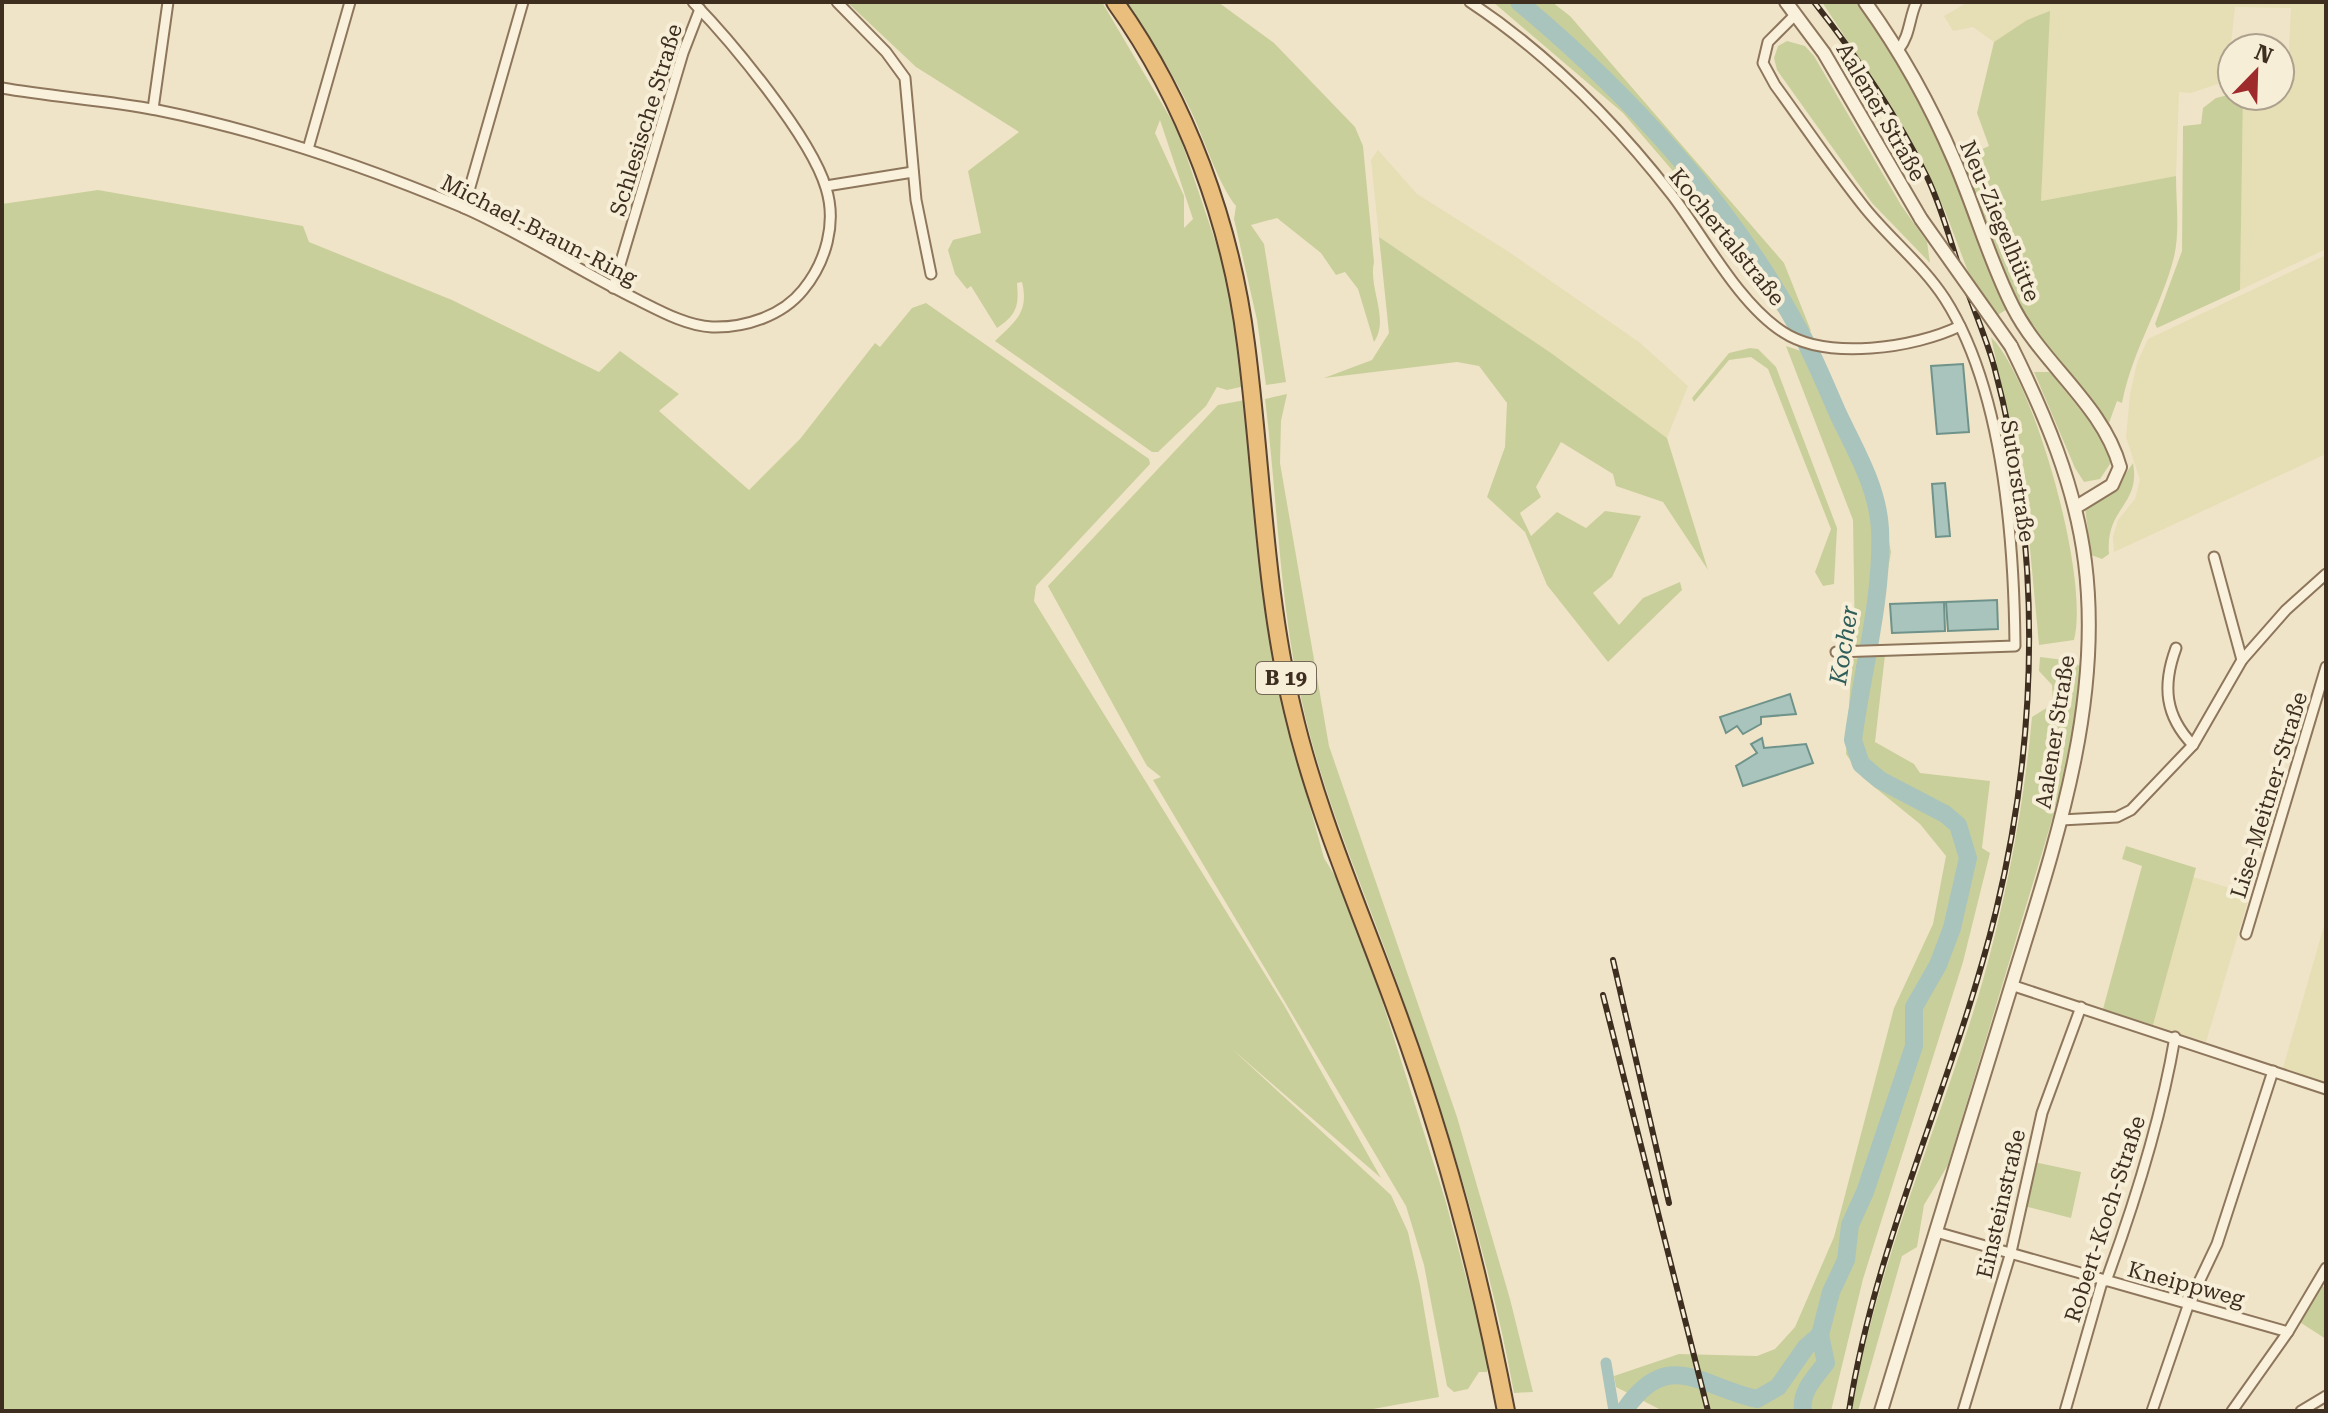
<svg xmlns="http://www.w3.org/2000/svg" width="2328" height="1413" font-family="'Roboto Serif',serif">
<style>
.farmland{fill:#e6deb5}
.green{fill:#c9cf9b;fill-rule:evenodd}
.water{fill:#a9c4bc;stroke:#6f938a;stroke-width:2}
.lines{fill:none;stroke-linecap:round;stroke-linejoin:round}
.stream{stroke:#6f938a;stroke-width:3}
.canal{stroke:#a9c4bc;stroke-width:11}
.river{stroke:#a9c4bc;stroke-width:18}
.minor-casing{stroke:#8d765c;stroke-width:13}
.tertiary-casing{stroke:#8d765c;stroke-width:16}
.trunk-casing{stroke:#5b4430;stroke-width:20}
.minor{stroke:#faf1dc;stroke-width:9}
.tertiary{stroke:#faf1dc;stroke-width:12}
.trunk{stroke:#eabe7c;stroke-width:16}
.rail-casing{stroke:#3d2e20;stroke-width:6}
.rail{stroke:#f7eed8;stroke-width:3;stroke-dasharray:9;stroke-linecap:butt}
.tertiary-bridge-casing{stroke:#8d765c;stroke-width:16;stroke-linecap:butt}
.tertiary-bridge{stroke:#faf1dc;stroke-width:12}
.labels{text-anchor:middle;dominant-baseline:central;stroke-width:8;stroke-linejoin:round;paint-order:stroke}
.shield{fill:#f7eed8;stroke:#756857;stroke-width:2}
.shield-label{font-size:20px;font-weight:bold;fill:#3d2e20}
.street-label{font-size:22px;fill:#3d2e20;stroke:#f7eed8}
.water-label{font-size:24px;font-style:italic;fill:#2f5d5a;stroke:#f7eed8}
</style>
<rect width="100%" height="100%" fill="#f0e4c8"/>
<g class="farmland">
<path d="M1968 2H2326V249L2240 290 2243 96H2280V90L2287 89 2291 8 2235 7 2227 81 2191 93 2179 92 2176 176 2041 201 2049 12 2027 20 1994 42 1973 27 1953 31 1944 16Z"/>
<path d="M1378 150 1417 194 1509 252 1639 342 1688 386 1667 438 1551 353 1379 237 1371 160Z"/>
<path d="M2326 255V454L2114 552 2113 537 2118 520 2135 499 2140 480 2126 437 2130 394 2137 363 2148 339Z"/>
<path d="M2193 877 2250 894 2206 1042 2153 1025Z"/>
<path d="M2326 919V1083L2283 1068Z"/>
</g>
<g class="green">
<path d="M847 2H1102L1178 131 1225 270 1245 386 1227 390 1217 387 1206 406 1158 452H1152L995 341C1016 321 1029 312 1022 282L1017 283C1019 306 1017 315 997 328L971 286 967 289 955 274 948 250 953 240 981 233 968 171 1019 132 916 67ZM1160 120 1193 219 1184 228V196L1155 133Z"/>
<path d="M1126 2H1218L1274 43 1355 127 1363 146 1374 262C1368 288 1390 319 1374 342L1358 289 1345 272 1336 275 1321 253 1277 218 1251 225 1264 244 1286 382 1266 385 1257 320 1234 219 1236 206C1217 183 1203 134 1188 105 1171 70 1148 34 1126 2Z"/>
<path d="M1493 2H1552L1570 16 1784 263 1811 331 1780 314 1678 177 1623 113Z"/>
<path d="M1822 2H1859C1927 96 1966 201 2009 308L1996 316 1972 282 1945 211 1894 112Z"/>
<path d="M2050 11 2041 201 2176 176C2176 202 2180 231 2174 257 2161 308 2133 348 2122 403L2117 401 2109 423 2034 331 2018 302 1958 160 1989 146 1977 113 1994 42 2027 20Z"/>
<path d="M1787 41 1805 46 1814 56 1901 205 1927 242 1930 263 1872 203 1777 70 1774 58 1778 46Z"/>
<path d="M2232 94 2243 96 2240 290 2157 328 2155 324 2182 251 2183 126 2201 124 2203 108 2216 98Z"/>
<path d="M98 190 303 226 309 242 452 300 599 372 620 351 679 394 659 411 749 490 800 439 875 343 880 347 912 308 926 303 1149 459 1150 464 1036 586 1034 601 1284 1005 1381 1178 1232 1049 1391 1195 1408 1232 1420 1285 1439 1397 1362 1411H2V204Z"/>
<path d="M1379 237 1551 353 1667 438 1708 570 1663 502 1616 486 1613 474 1561 442 1536 487 1541 497 1520 513 1531 536 1557 512 1586 528 1605 511 1641 516 1612 577 1593 593 1619 625 1643 598 1680 582 1682 590 1608 662 1547 585 1525 532 1487 497 1505 447 1507 403 1479 366 1457 362 1324 378 1372 360 1389 333Z"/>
<path d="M1991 337C2035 382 2090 579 2074 640L2039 645 2025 495Z"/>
<path d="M1786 346 1819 357 1878 483 1891 552 1876 641 1855 647 1853 520Z"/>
<path d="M1750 348 1758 349 1776 367 1837 528 1834 584 1823 586 1815 572 1831 529 1768 369 1751 357 1729 360 1694 402 1692 398 1729 353Z"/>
<path d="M2034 372H2050L2110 447V464L2100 479 2084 482 2075 468Z"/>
<path d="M1287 394 1281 421 1280 463 1329 746 1457 1117 1510 1299 1533 1392 1514 1393C1488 1250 1443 1111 1394 974 1363 887 1325 802 1304 711 1279 607 1278 503 1265 399Z"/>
<path d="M1245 400 1254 511 1284 713 1324 858 1341 886 1359 928 1445 1199 1488 1359 1487 1372H1479L1468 1389 1454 1392 1447 1386 1424 1265 1406 1206 1153 780 1161 777 1147 766 1048 586 1218 405Z"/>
<path d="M2133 463C2141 506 2105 507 2109 554L2102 559 2091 555 2085 508 2116 488Z"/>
<path d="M1885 655 1875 742 1914 764 1920 773 1990 781 1982 848 1990 853 1963 962 1863 1279 1831 1411H1663L1616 1387 1614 1376 1679 1354 1757 1356 1775 1349 1795 1327 1834 1237 1894 1008 1933 924 1946 856 1920 824 1862 777 1846 754 1852 659Z"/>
<path d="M2040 657 2072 661 2080 666 2075 735 2064 780 1948 1165 1924 1205 1917 1247 1902 1256 1858 1411H1852C1876 1262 1941 1124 1983 980 2007 894 2024 805 2032 717L2053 704 2052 685 2039 671Z"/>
<path d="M2126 846 2196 868 2153 1025 2103 1009 2142 866 2122 859Z"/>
<path d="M2034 1162 2081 1172 2071 1218 2024 1206Z"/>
<path d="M2320 1285 2326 1288V1339L2298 1321Z"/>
</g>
<g class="water">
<path d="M1963 364 1969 432 1937 434 1931 366Z"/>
<path d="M1945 483 1950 536 1936 537 1932 484Z"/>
<path d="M1997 600 1998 629 1948 631 1946 602Z"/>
<path d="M1944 602 1945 631 1892 633 1890 604Z"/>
<path d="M1790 694 1796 714 1761 717V724L1743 734 1737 726 1726 733 1720 717Z"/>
<path d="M1762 738 1764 748 1806 744 1813 763 1743 786 1736 766 1757 753 1751 744Z"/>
</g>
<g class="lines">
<path class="stream" d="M1858 666 1863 663"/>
<path class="canal" d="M1606 1363 1614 1411"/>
<g class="river">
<path d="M1519 2C1627 92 1731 204 1798 328 1814 356 1826 387 1839 416 1856 451 1878 489 1880 529 1883 599 1862 671 1853 740L1861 764 1880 780 1945 814 1958 825 1968 858 1952 928 1938 965 1914 1007V1046L1865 1192 1850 1225 1846 1260 1831 1292 1820 1335 1806 1347 1778 1387 1757 1399C1701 1387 1668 1346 1624 1411"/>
<path d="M1803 1411C1800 1392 1815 1377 1826 1363L1820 1335"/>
</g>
<defs>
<g id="minor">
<path d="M837 2 886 52 905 78 916 200 931 274"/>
<path d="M1470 2C1547 53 1615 122 1672 195 1704 237 1739 304 1783 332 1827 361 1915 348 1960 326"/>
<path d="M1796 14 1768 42 1763 63 1775 85C1805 126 1833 168 1865 208 1890 239 1923 265 1945 299 2003 390 2014 540 2015 646L1836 652"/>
<path d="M1899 49C1910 35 1909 19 1916 3"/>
<path d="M2 88C53 97 106 100 157 110 262 131 364 166 462 207 522 233 579 271 638 300 660 311 687 326 712 327 745 328 782 316 803 290 826 262 837 223 826 188 811 137 731 41 693 2"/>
<path d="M153 109 168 2"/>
<path d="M308 149 350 2"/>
<path d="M826 186 913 172"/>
<path d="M464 208 523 2"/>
<path d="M613 288 683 53 700 9"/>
<path d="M2214 557 2242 660"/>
<path d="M2176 648C2162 686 2165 716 2193 745"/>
<path d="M2061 820 2117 817 2131 810 2193 745 2242 660 2286 610 2326 574"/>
<path d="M2246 934 2326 667"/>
<path d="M2011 985 2326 1089"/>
<path d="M1936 1232 2288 1332"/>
<path d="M1963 1411 2011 1252 2042 1113 2081 1007"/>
<path d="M2065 1411 2102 1282 2106 1281C2135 1202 2161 1120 2175 1037"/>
<path d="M2152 1411 2189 1303 2217 1244 2273 1071"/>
<path d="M2232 1411 2288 1332 2326 1268"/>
<path d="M2301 1411 2326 1396"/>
</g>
<g id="tertiary">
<path d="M1786 2 1824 53 1921 219"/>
<path d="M1865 2C1901 52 1930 104 1954 160 1975 208 1989 260 2013 307 2042 364 2103 405 2120 467L2112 485 2076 507"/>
<path d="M1881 1411C1922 1274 1965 1137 2007 1000 2050 858 2104 712 2085 562 2075 484 2045 415 2011 346"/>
</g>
<path id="trunk" d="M1115 2C1186 101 1231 224 1246 344 1262 466 1264 591 1293 711 1317 814 1361 912 1397 1012 1445 1142 1480 1275 1506 1411"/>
</defs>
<use href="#minor" class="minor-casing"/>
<use href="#tertiary" class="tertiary-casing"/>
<use href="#trunk" class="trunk-casing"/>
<use href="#minor" class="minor"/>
<use href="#tertiary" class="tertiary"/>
<use href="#trunk" class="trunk"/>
<defs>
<g id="rail">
<path d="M1814 2C1856 55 1897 116 1927 177 1943 210 1952 248 1964 282 1974 310 1986 338 1994 366 2042 545 2039 733 1996 911 1955 1080 1876 1239 1849 1411"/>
<path d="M1613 960 1669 1203"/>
<path d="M1603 995 1708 1411"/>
</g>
</defs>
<use href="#rail" class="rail-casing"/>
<use href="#rail" class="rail"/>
<defs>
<path id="tertiary-bridge" d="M1921 219 2011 346"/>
</defs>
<use href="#tertiary-bridge" class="tertiary-bridge-casing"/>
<use href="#tertiary-bridge" class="tertiary-bridge"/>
</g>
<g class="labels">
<rect class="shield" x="1256" y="662" width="60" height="32" rx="6"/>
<g class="shield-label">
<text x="1286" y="678">B 19</text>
</g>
<g class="street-label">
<text transform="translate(1881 112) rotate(60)">Aalener Straße</text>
<text transform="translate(646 120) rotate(-73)">Schlesische Straße</text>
<text transform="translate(2000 221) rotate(67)">Neu-Ziegelhütte</text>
<text transform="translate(539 230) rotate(27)">Michael-Braun-Ring</text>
<text transform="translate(1727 237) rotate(51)">Kochertalstraße</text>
<text transform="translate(2018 481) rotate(81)">Sutorstraße</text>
<text transform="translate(2055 732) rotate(-81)">Aalener Straße</text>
<text transform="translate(2269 795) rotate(-73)">Lise-Meitner-Straße</text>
<text transform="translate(2001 1204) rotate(-77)">Einsteinstraße</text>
<text transform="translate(2105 1219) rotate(-72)">Robert-Koch-Straße</text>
<text transform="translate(2186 1284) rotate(15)">Kneippweg</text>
</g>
<g class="water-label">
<text transform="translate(1844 645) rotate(-81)">Kocher</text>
</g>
</g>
<rect width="2328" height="1413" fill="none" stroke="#3d2e20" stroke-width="8"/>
<g transform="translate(2256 72) rotate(23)"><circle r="38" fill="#f7eed8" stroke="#ada18e" stroke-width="2"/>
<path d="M0-6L14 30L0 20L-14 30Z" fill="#9e2a2b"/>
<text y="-12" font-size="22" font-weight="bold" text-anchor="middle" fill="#3d2e20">N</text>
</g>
</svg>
